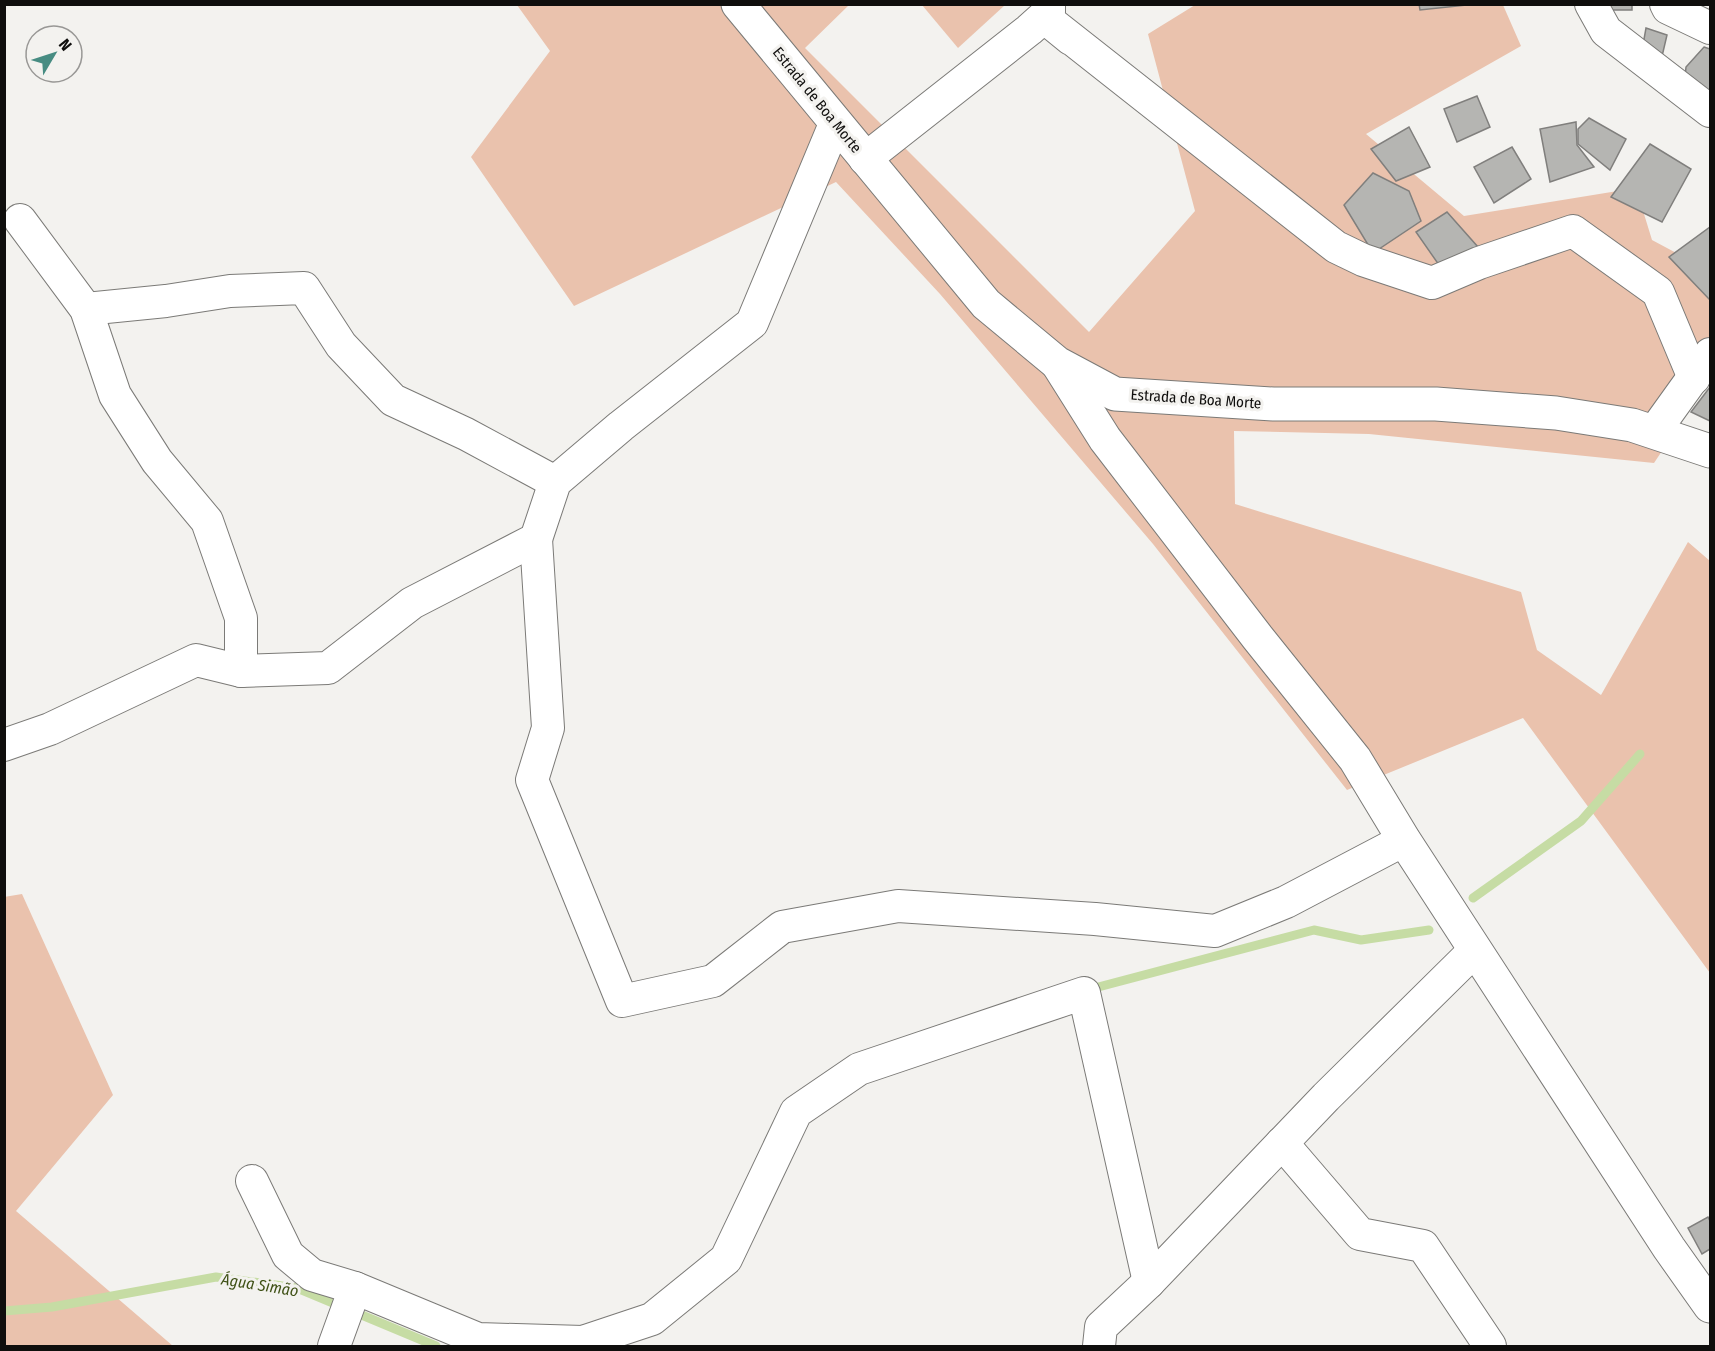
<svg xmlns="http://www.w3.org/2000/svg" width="1715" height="1351" font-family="'Fira Sans Condensed',sans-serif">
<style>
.green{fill:#eac2ad}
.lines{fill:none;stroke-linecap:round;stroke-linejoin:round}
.stream{stroke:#c6dca4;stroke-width:9}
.building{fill:#b5b5b2;stroke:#807f7d;stroke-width:1.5}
.street-casing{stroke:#7b7a77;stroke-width:34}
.secondary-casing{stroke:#7b7a77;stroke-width:35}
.street{stroke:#fff;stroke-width:32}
.secondary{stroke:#fff;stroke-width:33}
.labels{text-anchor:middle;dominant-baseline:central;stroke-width:6;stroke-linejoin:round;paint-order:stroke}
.street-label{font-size:15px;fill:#0f0e0d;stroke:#f3f2ef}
.water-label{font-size:16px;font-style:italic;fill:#3f5116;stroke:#f3f2ef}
</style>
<rect width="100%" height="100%" fill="#f3f2ef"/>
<g class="green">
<path d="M517 5H849L805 48 1089 332 1195 211 1148 34 1195 5H1503L1521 46 1366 134 1464 216 1636 188 1652 240 1710 271V379L1654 463 1369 434 1234 431 1235 504 1521 592 1537 650 1601 695 1688 542 1710 561V973L1523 718 1347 790 1153 544 940 294 836 182 574 306 471 157 550 51Z"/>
<path d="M922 5H1005L958 48Z"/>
<path d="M22 894 113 1095 16 1211 173 1346H5L4 897Z"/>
</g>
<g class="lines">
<g class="stream">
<path d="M1473 898 1581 821 1640 754"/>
<path d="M1087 990 1314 930 1361 940 1429 930"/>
<path d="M4 1311 52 1307 216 1277 297 1288 436 1346"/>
</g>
</g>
<g class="building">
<path d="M1419 4H1476L1420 10Z"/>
<path d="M1595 4H1632V10H1597Z"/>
<path d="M1646 28 1667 35 1660 65 1641 56Z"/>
<path d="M1704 47 1710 49V107L1684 87 1686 67Z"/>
<path d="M1477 96 1490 127 1457 142 1444 109Z"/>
<path d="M1589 118 1626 139 1610 170 1578 144V129Z"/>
<path d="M1576 122 1577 145 1594 167 1550 182 1540 129Z"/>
<path d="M1409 127 1430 167 1396 181 1371 149Z"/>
<path d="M1650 144 1691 169 1662 222 1611 197Z"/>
<path d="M1512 147 1531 179 1494 203 1474 167Z"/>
<path d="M1373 173 1409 191 1421 221 1373 253 1344 205Z"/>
<path d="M1447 212 1478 247 1446 275 1416 232Z"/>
<path d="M1710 227V298L1709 299 1669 257Z"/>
<path d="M1710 387V421L1691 412Z"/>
<path d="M1708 1217 1710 1221V1249L1702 1254 1688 1228Z"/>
</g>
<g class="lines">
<defs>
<g id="street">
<path d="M1591 4 1606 31 1710 111"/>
<path d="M1666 4 1668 8 1710 28"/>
<path d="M1071 39 1044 17 1336 247 1363 260 1432 283 1479 263 1573 231 1658 292 1694 378"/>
<path d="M865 159 1029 30 1049 12V4"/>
<path d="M20 220 86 309 115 395 157 461 207 521 241 618V671"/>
<path d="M86 309 166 301 230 291 304 288 341 345 393 400 466 434 555 482"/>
<path d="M1654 432 1710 354"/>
<path d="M536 539 548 728 532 780 622 1001 713 981 782 927 898 906 1095 919 1215 931 1286 902 1404 840"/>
<path d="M4 745 50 729 196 660 241 671 328 668 412 603 536 539 555 482 621 426 752 323 835 124"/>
<path d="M1282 1143 1360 1234 1423 1246 1490 1346"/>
<path d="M252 1181 288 1255 312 1275 355 1288 478 1339 583 1342 652 1319 726 1259 796 1112 859 1069 1084 993 1149 1282"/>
<path d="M334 1346 355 1288"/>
<path d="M1099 1346 1101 1327 1149 1282 1326 1097 1475 950"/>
</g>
<g id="secondary">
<path d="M738 4 986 304 1057 363 1115 394 1273 404H1436L1556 413 1632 425 1710 451"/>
<path d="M1059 366 1105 439 1258 638 1355 759 1404 840 1669 1248 1710 1306"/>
</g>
</defs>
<use href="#street" class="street-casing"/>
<use href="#secondary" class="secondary-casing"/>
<use href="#street" class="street"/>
<use href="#secondary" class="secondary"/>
</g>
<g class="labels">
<g class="street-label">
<text transform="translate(817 100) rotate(51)">Estrada de Boa Morte</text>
<text transform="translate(1196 399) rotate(4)">Estrada de Boa Morte</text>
</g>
<g class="water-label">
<text transform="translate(260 1285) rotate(9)">Água Simão</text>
</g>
</g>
<rect width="1715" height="1351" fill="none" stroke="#0f0e0d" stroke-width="12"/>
<g transform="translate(54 54) rotate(51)"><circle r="28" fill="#f3f2ef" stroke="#989795" stroke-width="1.5"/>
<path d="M0-4.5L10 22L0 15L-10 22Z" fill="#478c82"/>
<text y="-9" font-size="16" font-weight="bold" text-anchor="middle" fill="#0f0e0d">N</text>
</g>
</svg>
